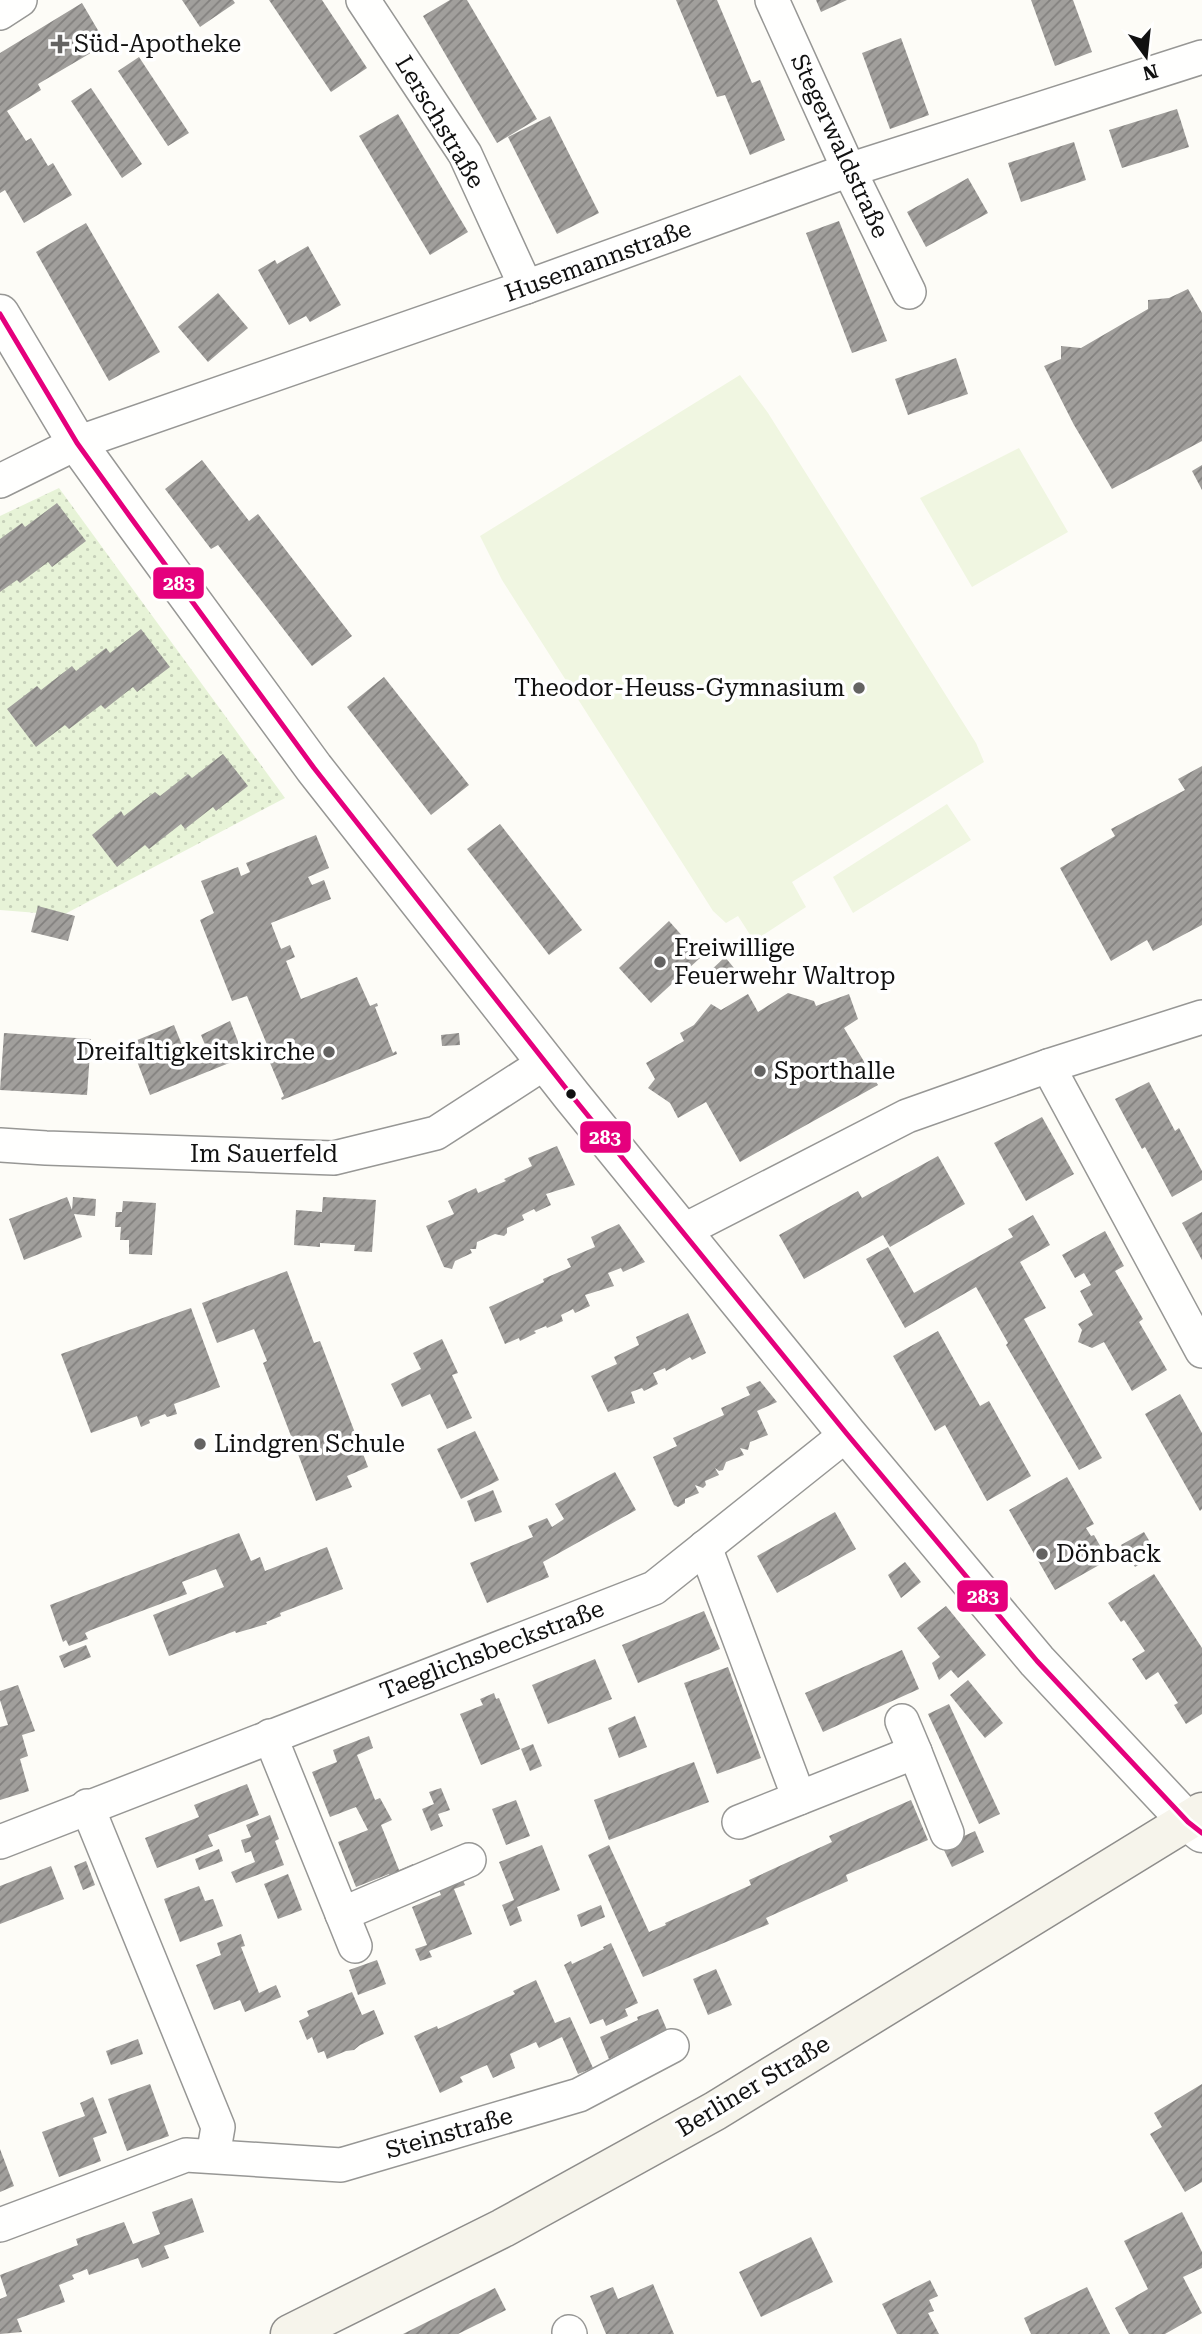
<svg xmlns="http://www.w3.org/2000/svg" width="1202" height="2334" font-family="'Roboto Serif',serif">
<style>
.grass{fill:url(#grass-dots)}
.pitch{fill:#f0f6e1}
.building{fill:url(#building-hatch)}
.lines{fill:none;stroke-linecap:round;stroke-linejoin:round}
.minor-casing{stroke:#979795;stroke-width:36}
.tertiary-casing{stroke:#979795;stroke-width:41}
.secondary-casing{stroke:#8e8d8b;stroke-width:41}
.minor{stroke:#fffffe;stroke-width:33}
.tertiary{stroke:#fffffe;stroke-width:38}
.secondary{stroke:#f6f4eb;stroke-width:38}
.bus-1-casing{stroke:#fff;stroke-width:10}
.bus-1{stroke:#e5007d;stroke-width:5}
.poi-dot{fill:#646362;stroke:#fff;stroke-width:2.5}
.bus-dot{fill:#111;stroke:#fff;stroke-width:2.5}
.labels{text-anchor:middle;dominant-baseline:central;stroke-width:7;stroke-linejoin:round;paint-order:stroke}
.poi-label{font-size:24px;fill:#111;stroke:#fff;text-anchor:start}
.street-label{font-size:24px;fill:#111;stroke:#fff}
.line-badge{stroke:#fff;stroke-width:2.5}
.badge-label{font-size:19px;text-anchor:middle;font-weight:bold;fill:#fff}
</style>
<defs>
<pattern id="grass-dots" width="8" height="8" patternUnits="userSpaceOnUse" patternTransform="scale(1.75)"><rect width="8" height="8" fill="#e7f3d7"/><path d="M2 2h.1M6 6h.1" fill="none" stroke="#c5cfb8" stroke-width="1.8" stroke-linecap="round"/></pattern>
<pattern id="building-hatch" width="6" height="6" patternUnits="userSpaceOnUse" patternTransform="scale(1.75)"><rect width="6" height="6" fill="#a19f9c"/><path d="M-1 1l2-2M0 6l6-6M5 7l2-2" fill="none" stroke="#82807e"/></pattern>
</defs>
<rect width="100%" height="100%" fill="#fdfcf7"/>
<path class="grass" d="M59 488 285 798 63 915 0 910V516Z"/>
<g class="pitch">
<path d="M740 375 768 413 976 743 984 762 792 882 806 907 754 941 738 916 726 923 713 911 502 580 480 536Z"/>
<path d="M1019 448 1068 532 972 587 920 498Z"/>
<path d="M947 804 971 840 853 913 833 877Z"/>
</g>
<g class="building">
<path d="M182 0H233L235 3 200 27Z"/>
<path d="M269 0H322L367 68 331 92Z"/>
<path d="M450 0H467L537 119 497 143 423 16Z"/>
<path d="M676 0H717L752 83 760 80 785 140 750 155 725 95 717 97Z"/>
<path d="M816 0H847L821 12Z"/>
<path d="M1031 0H1073L1092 52 1055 66Z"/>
<path d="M82 3 106 44 38 84 41 90 7 111 26 141 31 138 48 166 53 163 72 195 24 223 5 190 0 193V53Z"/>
<path d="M901 38 929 115 890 129 862 53Z"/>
<path d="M139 57 189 133 168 146 118 71Z"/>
<path d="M91 88 142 164 122 178 71 101Z"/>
<path d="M1177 109 1189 147 1122 168 1109 130Z"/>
<path d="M398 114 468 232 430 255 359 136Z"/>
<path d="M550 116 599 213 557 234 508 137Z"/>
<path d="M1074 142 1086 180 1021 202 1008 163Z"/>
<path d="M968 178 988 213 926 247 907 212Z"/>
<path d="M839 221 887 341 852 353 806 233Z"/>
<path d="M86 223 160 352 109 381 36 252Z"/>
<path d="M308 246 341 305 310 322 306 316 289 325 258 270 275 260 277 264Z"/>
<path d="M1188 289 1202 313V441L1112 489 1074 425 1044 366 1061 359V346L1081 348 1148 309V300L1169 298Z"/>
<path d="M218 293 248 328 208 362 178 327Z"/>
<path d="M956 358 968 394 908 415 895 379Z"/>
<path d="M202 460 249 521 258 514 352 636 312 666 218 545 211 549 165 489Z"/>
<path d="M1202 465V490L1192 471Z"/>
<path d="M57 503 86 541 52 567 48 562 20 583 17 580 0 592V539L22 523 25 527Z"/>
<path d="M141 629 170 667 137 692 133 687 105 709 101 705 69 729 65 725 36 747 7 709 37 686 41 690 72 666 76 671 106 648 110 653Z"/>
<path d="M384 677 469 785 431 815 347 707Z"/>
<path d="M223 754 248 786 216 811 213 807 185 829 181 824 149 849 145 845 117 867 92 835 121 811 124 816 155 792 160 796 188 774 192 778Z"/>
<path d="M1202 766V925L1153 951 1147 940 1111 961 1060 868 1115 836 1111 829 1185 790 1178 779Z"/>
<path d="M500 824 582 930 549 955 467 849Z"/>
<path d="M316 835 329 868 308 877 312 885 324 880 331 899 271 923 281 949 290 945 295 957 286 961 301 999 357 977 370 1006 377 1003 378 1006 375 1007 393 1053 396 1051 397 1054 282 1100 281 1098 284 1096 265 1051 262 1052 261 1049 268 1047 247 996 232 1001 200 920 214 913 201 881 238 867 241 876 250 872 246 863Z"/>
<path d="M38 906 75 916 68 941 31 932Z"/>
<path d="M669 921 701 957 651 1003 619 968Z"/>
<path d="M725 957 734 968 715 984 706 975Z"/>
<path d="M788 993 814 1001 816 1006 849 994 858 1019 844 1028 878 1085 740 1162 706 1102 678 1118 670 1103 648 1088 655 1079 646 1063 684 1041 680 1033 694 1025 711 1004 721 1010 748 994 758 1012Z"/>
<path d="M230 1021 244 1057 150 1095 130 1043 174 1025 188 1060 208 1052 201 1035Z"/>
<path d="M4 1033 91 1039 87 1095 0 1090Z"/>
<path d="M459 1033 460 1045 442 1046 441 1035Z"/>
<path d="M1149 1082 1175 1131 1179 1128 1202 1171V1180L1172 1197 1145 1147 1142 1149 1115 1099Z"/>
<path d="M1042 1117 1074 1174 1026 1201 994 1143Z"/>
<path d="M557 1146 575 1185 546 1194 551 1205 536 1212 534 1209 522 1215 524 1220 507 1228V1233L504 1236 495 1234 477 1242 476 1249H470L472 1253 455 1261 452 1269 444 1267 426 1226 454 1214 448 1201 476 1188 478 1193 506 1181 504 1179 532 1166 528 1158Z"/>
<path d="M938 1156 965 1204 890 1247 883 1235 804 1279 779 1235 858 1191 862 1198Z"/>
<path d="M67 1197 72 1210 73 1197 96 1199 95 1216 74 1214 82 1237 24 1260 9 1219Z"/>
<path d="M323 1197 376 1200 372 1252 354 1251 355 1245 320 1243V1247L294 1245 296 1210 322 1212Z"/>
<path d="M123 1201 156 1203 152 1255 129 1254V1240H120L121 1227H115L116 1212H122Z"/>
<path d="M1202 1212V1260L1182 1223Z"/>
<path d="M1033 1215 1050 1245 1020 1262 1046 1308 1024 1319 1102 1458 1079 1470 1006 1345 1008 1343 976 1287 905 1328 866 1259 888 1247 914 1293 1013 1237 1008 1229Z"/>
<path d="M619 1224 645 1262 623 1272 621 1268 608 1273 614 1286 585 1295 590 1306 575 1313 573 1309 561 1315 563 1321 547 1328 546 1326 534 1331 536 1333 520 1341 519 1338 505 1344 489 1307 544 1282 543 1279 571 1267 567 1259 595 1247 591 1237Z"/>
<path d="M1105 1231 1124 1266 1115 1271 1143 1319 1139 1322 1167 1370 1132 1391 1104 1342 1092 1348 1078 1342 1082 1330 1078 1324 1093 1315 1080 1291 1091 1285 1084 1273 1075 1278 1062 1255Z"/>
<path d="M287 1271 314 1343 320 1341 368 1467 347 1476 352 1487 316 1501 263 1363 267 1361 254 1329 217 1343 202 1303Z"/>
<path d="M191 1308 220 1387 174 1404 177 1414 167 1417 165 1414 149 1420 150 1423 141 1427 137 1416 91 1433 61 1354Z"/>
<path d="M688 1313 706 1353 692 1360 690 1357 666 1371 665 1368 653 1373 658 1384 644 1391 642 1388 631 1392 635 1403 608 1412 591 1376 617 1364 614 1357 639 1345 636 1337Z"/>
<path d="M938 1331 980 1406 989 1401 1031 1476 987 1501 945 1425 935 1431 893 1356Z"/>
<path d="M442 1339 458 1373 452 1375 472 1418 447 1429 430 1394 402 1407 391 1384 421 1369 413 1353Z"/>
<path d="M760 1381 777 1402 757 1411 768 1435 750 1442 748 1450 740 1448 744 1455 726 1462 723 1470 719 1471 715 1468 719 1475 705 1481 706 1485 703 1488 695 1485 699 1493 685 1499V1503L678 1507 674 1505 653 1457 677 1446 673 1438 724 1415 721 1408 750 1395 746 1387Z"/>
<path d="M1180 1394 1202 1433V1509L1200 1511 1145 1414Z"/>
<path d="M475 1431 499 1480 461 1499 437 1449Z"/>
<path d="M615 1472 636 1510 543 1562 549 1577 487 1603 470 1563 533 1537 528 1526 547 1518 552 1527 564 1519 555 1504Z"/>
<path d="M1067 1477 1094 1524 1086 1528 1091 1536 1094 1535 1108 1560 1055 1590 1009 1510Z"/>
<path d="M493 1490 502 1512 475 1522 467 1501Z"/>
<path d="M835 1512 856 1549 777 1593 757 1556Z"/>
<path d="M1144 1532 1157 1554 1135 1567 1121 1545Z"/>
<path d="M239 1533 251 1561 260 1557 265 1571 327 1547 343 1589 280 1613 281 1616 266 1622 267 1624 236 1633 235 1631 169 1656 153 1615 224 1587 216 1569 182 1582 187 1594 91 1630 85 1633 88 1639 69 1646 66 1640 63 1642 50 1605Z"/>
<path d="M905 1562 921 1582 901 1598 888 1575Z"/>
<path d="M1154 1574 1202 1648V1714L1186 1724 1174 1705 1178 1703 1158 1672 1146 1680 1132 1659 1145 1651 1124 1620 1121 1622 1108 1603Z"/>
<path d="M946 1606 986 1655 958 1678 951 1670 939 1680 932 1663 940 1657 917 1628Z"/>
<path d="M704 1611 720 1649 638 1683 622 1645Z"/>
<path d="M86 1645 91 1657 64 1668 59 1656Z"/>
<path d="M902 1650 919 1689 823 1732 805 1693Z"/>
<path d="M595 1659 612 1699 548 1724 532 1685Z"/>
<path d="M728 1667 761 1758 717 1774 684 1683Z"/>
<path d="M968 1680 1003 1723 985 1738 950 1695Z"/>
<path d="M18 1685 35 1731 22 1735 28 1756 20 1759 29 1791 0 1800V1727L8 1725 0 1700V1691Z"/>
<path d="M494 1693 496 1699 499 1698 520 1749 481 1765 460 1714 483 1705 480 1699Z"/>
<path d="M949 1704 1000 1814 979 1824 928 1714Z"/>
<path d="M635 1716 647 1747 619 1758 608 1728Z"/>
<path d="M369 1736 373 1748 357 1755 375 1800 380 1798 392 1820 381 1825 399 1870 413 1864 418 1876 394 1886 389 1874 356 1887 338 1842 368 1830 356 1807 330 1817 312 1772 337 1762 333 1750Z"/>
<path d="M533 1744 542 1766 530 1771 521 1749Z"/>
<path d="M694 1762 709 1802 609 1840 594 1800Z"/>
<path d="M247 1784 259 1815 208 1835 213 1846 157 1868 145 1838 199 1817 194 1805Z"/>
<path d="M441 1788 450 1810 438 1814 443 1826 431 1831 422 1809 434 1804 429 1792Z"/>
<path d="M516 1800 530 1836 506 1845 492 1809Z"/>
<path d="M911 1800 928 1840 846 1875 848 1881 766 1918 769 1924 643 1977 588 1855 609 1845 649 1932 666 1925 665 1923 751 1885 749 1880 832 1842 829 1836Z"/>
<path d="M270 1815 279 1839 275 1841 284 1865 236 1883 231 1872 255 1862 251 1851 245 1853 241 1840 251 1837 246 1825Z"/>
<path d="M975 1831 984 1852 952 1867 942 1846Z"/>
<path d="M542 1845 560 1890 517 1907 522 1921 510 1926 502 1905 514 1900 499 1862Z"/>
<path d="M219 1849 223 1861 199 1870 195 1859Z"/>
<path d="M86 1861 95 1885 83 1890 74 1866Z"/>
<path d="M51 1866 64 1899 0 1924V1886Z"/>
<path d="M460 1873 465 1885 454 1889 472 1934 429 1951 432 1957 420 1961 415 1949 427 1945 412 1907 441 1895 436 1883Z"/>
<path d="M288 1874 302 1910 278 1919 264 1884Z"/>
<path d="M199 1886 205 1901 213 1899 223 1926 180 1942 164 1899Z"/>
<path d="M601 1905 605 1917 581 1927 577 1915Z"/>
<path d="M241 1934 245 1946 241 1947 259 1993 276 1985 281 1997 245 2012 240 2000 214 2010 196 1965 221 1955 217 1943Z"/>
<path d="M611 1943 638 2003 625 2009 628 2016 606 2026 603 2019 590 2024 564 1965 571 1961 572 1964 604 1949 603 1947Z"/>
<path d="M377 1960 386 1984 358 1995 349 1970Z"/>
<path d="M716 1969 732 2005 708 2015 693 1979Z"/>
<path d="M536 1980 555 2023 570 2017 593 2068 578 2074 562 2037 539 2048 536 2042 510 2054 515 2068 493 2078 487 2065 460 2077 463 2082 440 2093 414 2036 437 2026 438 2029 515 1994 513 1991Z"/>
<path d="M352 1992 362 2015 374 2010 384 2034 360 2045 354 2050 346 2051 327 2059 324 2051 318 2053 312 2037 307 2040 299 2021 309 2016 307 2011Z"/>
<path d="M658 2009 667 2030 609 2059 600 2037 638 2020 637 2017Z"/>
<path d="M138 2039 143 2054 111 2065 106 2051Z"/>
<path d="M150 2084 169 2136 127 2151 108 2099Z"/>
<path d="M1202 2084V2182L1185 2192 1150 2134 1162 2127 1154 2113Z"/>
<path d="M93 2097 107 2133 93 2138 101 2161 59 2177 42 2132 85 2116 80 2103Z"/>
<path d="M0 2149 14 2186 0 2192Z"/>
<path d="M192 2198 204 2232 164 2246 169 2258 142 2268 138 2258 89 2275 87 2269 72 2275 74 2279 59 2285 65 2302 17 2319 22 2332 0 2334V2299L7 2296 0 2275 78 2245 76 2239 124 2222 133 2244 160 2234 152 2212Z"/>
<path d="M1182 2212 1202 2252V2268L1183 2277 1202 2313 1165 2334H1129L1115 2308 1148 2289 1124 2241Z"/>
<path d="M811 2237 833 2282 761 2317 739 2272Z"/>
<path d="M930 2280 938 2296 929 2300 934 2311 928 2313 939 2334H897L882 2304Z"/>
<path d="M653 2284 674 2334H606L590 2296 613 2287 618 2299Z"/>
<path d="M1087 2287 1110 2334H1031L1024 2318Z"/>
<path d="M495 2288 506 2310 458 2334H403Z"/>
</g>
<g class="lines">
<defs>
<g id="minor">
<path d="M363 0 465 154 526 287"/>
<path d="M772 0 849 170 909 292"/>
<path d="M0 13 20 0"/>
<path d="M0 481 77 443 526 287 849 170 1202 57"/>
<path d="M1048 1066 1202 1351"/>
<path d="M0 1145 46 1148 334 1158 436 1133 546 1062"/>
<path d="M681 1232 907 1116 1048 1066 1202 1017"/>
<path d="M705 1547 799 1798"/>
<path d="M902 1721 915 1752"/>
<path d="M270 1736 355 1946"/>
<path d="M87 1806 218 2127 213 2156"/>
<path d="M739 1822 915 1752 947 1833"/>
<path d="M0 1842 654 1588 847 1434"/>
<path d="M342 1914 469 1860"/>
<path d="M0 2225 186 2155 341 2165 579 2095 672 2046"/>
<path d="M569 2332 570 2334"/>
</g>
<path id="tertiary" d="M0 314 77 443 131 518 314 768 572 1096 847 1434 1037 1661 1188 1822 1202 1833"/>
<path id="secondary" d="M290 2334 503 2228 715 2111 1202 1812"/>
</defs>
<use href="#minor" class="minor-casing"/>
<use href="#tertiary" class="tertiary-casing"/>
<use href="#secondary" class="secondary-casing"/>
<use href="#minor" class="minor"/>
<use href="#tertiary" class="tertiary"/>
<use href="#secondary" class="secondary"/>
<defs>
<path id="bus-1" d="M0 314 77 443 131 518 314 768 572 1096 847 1434 1037 1661 1188 1822 1202 1833"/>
</defs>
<use href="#bus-1" class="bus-1-casing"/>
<use href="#bus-1" class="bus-1"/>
</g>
<g class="poi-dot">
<path d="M56.5 33.5h7v7h7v7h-7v7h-7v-7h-7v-7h7z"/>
<circle cx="859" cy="688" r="7"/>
<circle cx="660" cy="962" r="7"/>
<circle cx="329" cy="1052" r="7"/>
<circle cx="760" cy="1071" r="7"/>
<circle cx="200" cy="1444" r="7"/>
<circle cx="1042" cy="1554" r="7"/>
</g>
<circle class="bus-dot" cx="571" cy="1094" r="6"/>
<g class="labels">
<g class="poi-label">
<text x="74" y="44">Süd-Apotheke</text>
<text x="845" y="688" text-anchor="end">Theodor-Heuss-Gymnasium</text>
<text x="674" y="948">Freiwillige<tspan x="674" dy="28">Feuerwehr Waltrop</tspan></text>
<text x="315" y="1052" text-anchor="end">Dreifaltigkeitskirche</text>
<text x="774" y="1071">Sporthalle</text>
<text x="214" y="1444">Lindgren Schule</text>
<text x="1056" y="1554">Dönback</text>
</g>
<g class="street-label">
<text transform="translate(440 122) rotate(59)">Lerschstraße</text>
<text transform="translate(840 146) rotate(65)">Stegerwaldstraße</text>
<text transform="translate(598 261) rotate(-20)">Husemannstraße</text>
<text x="264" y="1154">Im Sauerfeld</text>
<text transform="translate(492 1650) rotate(-21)">Taeglichsbeckstraße</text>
<text transform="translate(753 2086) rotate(-31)">Berliner Straße</text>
<text transform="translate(449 2133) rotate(-16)">Steinstraße</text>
</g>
</g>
<g class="line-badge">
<rect x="152" y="566" width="53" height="34" rx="7" fill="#e5007d"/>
<rect x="579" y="1120" width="53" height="34" rx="7" fill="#e5007d"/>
<rect x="956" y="1579" width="53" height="34" rx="7" fill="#e5007d"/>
</g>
<g class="badge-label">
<text x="179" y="590">283</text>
<text x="605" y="1144">283</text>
<text x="983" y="1603">283</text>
</g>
<g transform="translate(1146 56) rotate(165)" stroke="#ffffff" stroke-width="5" paint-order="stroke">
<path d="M0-5L12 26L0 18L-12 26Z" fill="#111111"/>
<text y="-10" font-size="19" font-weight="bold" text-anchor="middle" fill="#111111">N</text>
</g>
</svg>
